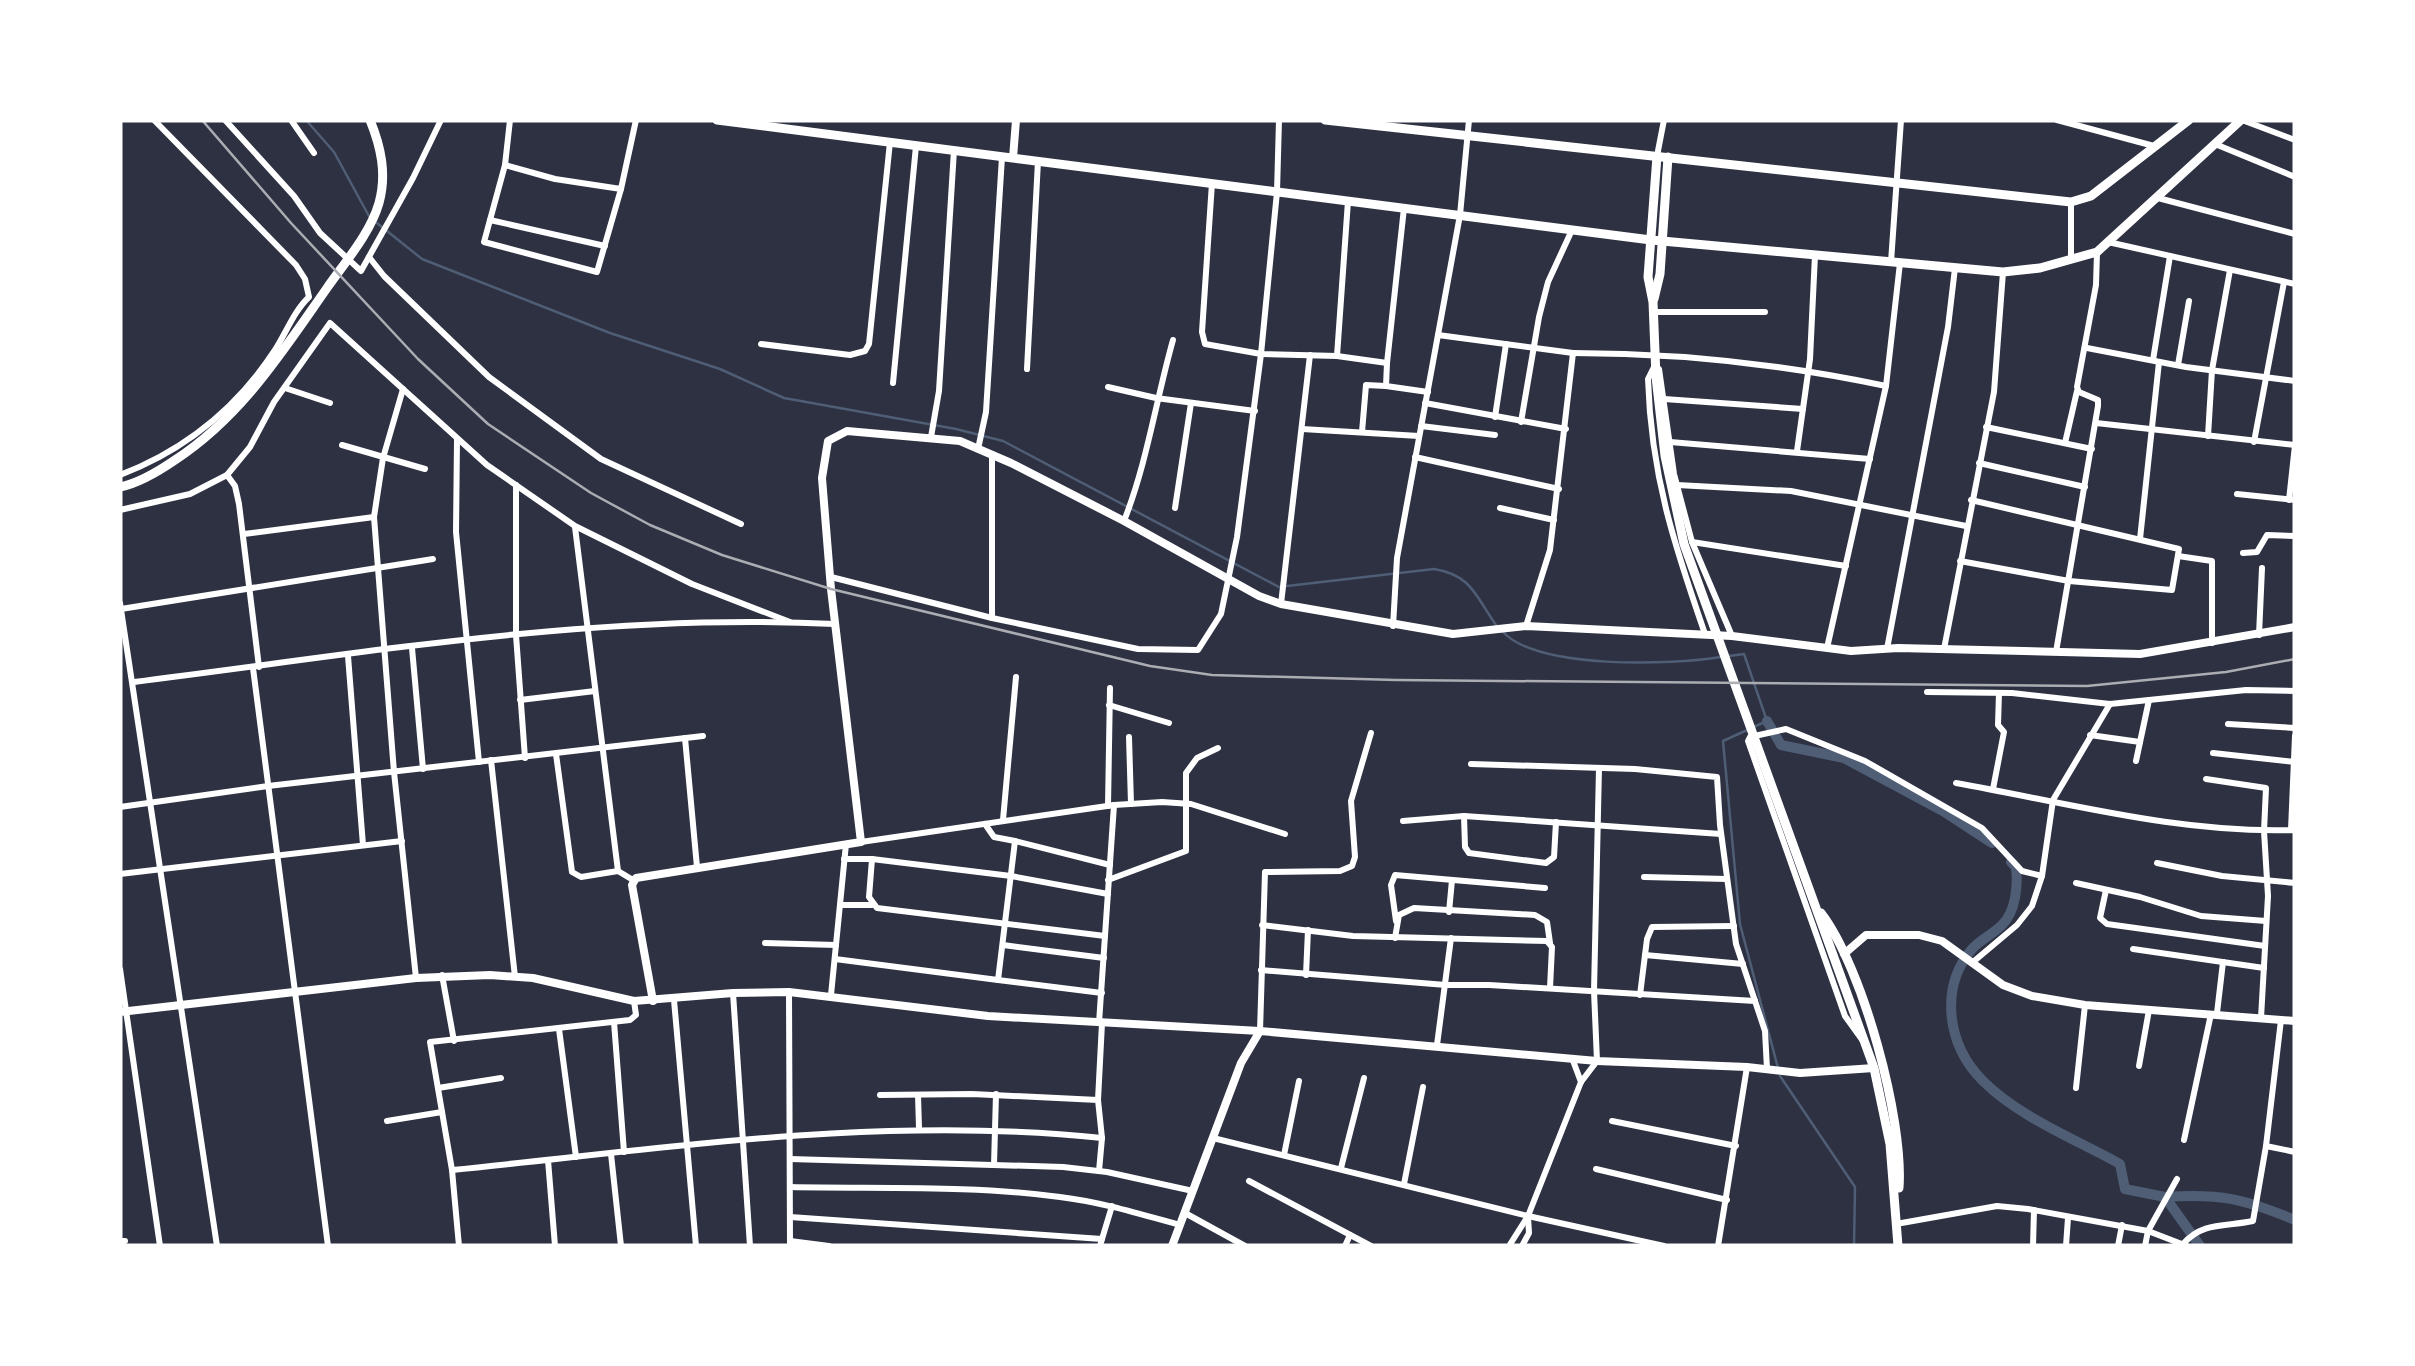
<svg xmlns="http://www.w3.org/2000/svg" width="2415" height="1366" font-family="'Roboto Condensed',sans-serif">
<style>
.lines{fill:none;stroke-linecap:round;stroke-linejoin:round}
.stream{stroke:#4f5d75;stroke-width:2.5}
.canal{stroke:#4f5d75;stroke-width:10}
.minor{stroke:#fff;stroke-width:6}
.tertiary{stroke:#fff;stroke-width:8}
.primary{stroke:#fff;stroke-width:9}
.rail{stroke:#abadb3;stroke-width:2.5}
</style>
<rect width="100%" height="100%" fill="#2d3142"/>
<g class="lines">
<g class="stream">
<path d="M306 120 334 152 370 218"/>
<path d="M377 223 422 259 610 333 720 369 784 398 956 429 1003 441 1279 587"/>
<path d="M1287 586 1434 569C1472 575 1476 597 1496 625"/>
<path d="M1502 631C1537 670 1672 665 1721 657"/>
<path d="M1729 656 1744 654 1767 721 1723 741 1740 924 1778 1068"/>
<path d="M1780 1076 1855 1187 1854 1246"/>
</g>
<g class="canal">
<path d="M1767 721 1781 745 1844 758 1943 811 1992 843"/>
<path d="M2011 862 2016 867C2018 886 2016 911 2002 925 1993 934 1980 940 1972 949 1939 988 1947 1045 1983 1081 2019 1117 2075 1139 2120 1164L2125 1189 2165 1197 2200 1246"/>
<path d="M2165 1197C2221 1193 2244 1199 2295 1220"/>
</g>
<g class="minor">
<path d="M225 120 294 196 320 233 361 271 413 178 441 120"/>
<path d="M291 120 314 153"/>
<path d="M510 120 505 165 555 179 621 189 636 120"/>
<path d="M2057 120 2154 146"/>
<path d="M2242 120 2295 140"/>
<path d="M2215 144 2295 177"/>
<path d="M1657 156 1664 120"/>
<path d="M505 165 484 242 597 272 621 189"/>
<path d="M1212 183 1202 332 1205 344 1261 354 1337 356 1387 363 1386 386 1428 392"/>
<path d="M2158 198 2295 234"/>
<path d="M490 220 605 246"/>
<path d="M2108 242 2295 284"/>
<path d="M369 257 384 276 489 377 601 459 741 524"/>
<path d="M2071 259V202"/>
<path d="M1891 262 1901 120"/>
<path d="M1654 312H1765"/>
<path d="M1438 335 1573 353 1550 550 1526 626"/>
<path d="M761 344 850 355 865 351 869 344 890 142"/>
<path d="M2087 348 2186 367 2295 381"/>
<path d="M1573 353C1679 353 1782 364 1886 386"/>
<path d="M1337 356 1348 201"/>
<path d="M2153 360 2170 256"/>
<path d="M1387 363 1404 208"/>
<path d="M2178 365 2189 301"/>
<path d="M1654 367 1648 379C1651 475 1674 544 1705 634"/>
<path d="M1027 369 1038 161"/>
<path d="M1659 369 1674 474 1692 542 1732 636"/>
<path d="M893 383 916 146"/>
<path d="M1108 387 1156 398 1255 411"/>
<path d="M285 388 330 403"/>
<path d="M403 389 383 458 374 517 394 772 416 978"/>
<path d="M1664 399 1803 409"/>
<path d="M1425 403 1566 429"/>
<path d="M1495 417 1506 344"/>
<path d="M1521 422 1539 317 1548 282 1572 230"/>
<path d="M2096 423 2295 445"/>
<path d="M1421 426 1495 435"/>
<path d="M1986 427 2092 449"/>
<path d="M1302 429 1419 436"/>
<path d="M1362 432 1366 385 1386 386"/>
<path d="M2208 436 2212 370 2230 270"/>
<path d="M931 437 939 391 954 150"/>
<path d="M457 440 456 532 479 762"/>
<path d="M1670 442 1870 459"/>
<path d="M2254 442 2284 282"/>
<path d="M2065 443 2077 391"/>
<path d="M342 445 425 469"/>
<path d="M978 449 986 412 1002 157"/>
<path d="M1797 451 1810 359 1815 255"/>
<path d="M992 454V618"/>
<path d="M1415 457 1559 489"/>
<path d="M1979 463 2085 487"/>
<path d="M120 475C185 450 237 408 275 350 286 333 294 311 309 297L305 279 296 265 154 120"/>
<path d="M227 475 235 486 239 504 259 667"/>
<path d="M516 485V635L525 758"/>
<path d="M1677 485 1791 491 1966 526"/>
<path d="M2237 494 2295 500"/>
<path d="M2289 500 2295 445"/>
<path d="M1175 508 1191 403"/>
<path d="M1500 508 1554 520"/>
<path d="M120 510 190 494 227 475 250 447 274 402 330 323 487 465 575 526 692 584 790 622"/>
<path d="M1124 521C1147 463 1156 400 1173 340"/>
<path d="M575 527 618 871 633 880"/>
<path d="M244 534 374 517"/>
<path d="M2140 539 2159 362"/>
<path d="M1692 542 1846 566"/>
<path d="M2243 553 2257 552 2267 535 2295 536"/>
<path d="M2178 556 2212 561V643"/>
<path d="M1960 561 2069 581 2172 590 2179 549 1971 500"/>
<path d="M831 577 992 618 1138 649 1198 650 1221 614 1237 537 1261 354 1277 192 1279 120"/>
<path d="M120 603 217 1246"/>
<path d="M1281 604 1310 355"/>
<path d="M121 609 433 559"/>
<path d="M1393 626 1397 558 1460 215 1469 120"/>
<path d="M2259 635 2262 568"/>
<path d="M412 648 423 769"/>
<path d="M1827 648 1886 386 1900 263"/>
<path d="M1887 649 1948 327 1955 268"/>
<path d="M1944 649 1994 392 2003 272"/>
<path d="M2056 652 2098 406V400L2079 392 2077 387 2096 285 2097 252"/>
<path d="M348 656 363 845"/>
<path d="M253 668 328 1246"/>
<path d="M134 682C366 653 600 612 835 624"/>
<path d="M1927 692 2012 693 2110 704 2246 690 2295 691"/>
<path d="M520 700 595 691"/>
<path d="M1109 705 1169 723"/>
<path d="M2228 724 2295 728"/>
<path d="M2090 735 2140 742"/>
<path d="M1129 737 1131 804"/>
<path d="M685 738 697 867"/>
<path d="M2213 753 2295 762"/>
<path d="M556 754 572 872 581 877 618 871"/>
<path d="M491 760 515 977"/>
<path d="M2136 761 2149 700"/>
<path d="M1471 764 1635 769 1717 777 1720 825 1736 944 1765 1031 1767 1069"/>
<path d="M2206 779 2266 788 2264 831 2268 896 2261 1018"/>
<path d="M1956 783C2068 803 2181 834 2295 830"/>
<path d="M1993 789 2004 732 1998 725 1999 693"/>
<path d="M1108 806 1110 688"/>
<path d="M120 807 268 786 703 736"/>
<path d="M1464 816 1465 847 1469 853 1546 863 1554 857 1556 822"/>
<path d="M1003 820 1016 677"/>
<path d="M1403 821 1464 816 1721 834"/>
<path d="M2291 830 2295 736"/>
<path d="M1015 841 1110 865"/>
<path d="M861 842 1114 805 1162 802 1191 804 1285 834"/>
<path d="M844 859H872L869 897 877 908 1105 936"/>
<path d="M872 859 1011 876 1108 894"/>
<path d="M2157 863 2222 876 2295 883"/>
<path d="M120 874 402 841"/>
<path d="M1644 877 1727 879"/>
<path d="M1108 880 1186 851V773L1197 758 1218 748"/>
<path d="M2076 883 2140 897 2201 916 2266 921"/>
<path d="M2106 890 2100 918 2107 924 2265 946"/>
<path d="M840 905H872"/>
<path d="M1449 912 1452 880"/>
<path d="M1396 921 1391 885 1395 875 1545 888"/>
<path d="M1262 925 1353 936 1547 941 1552 947 1550 988"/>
<path d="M1395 938 1399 915 1414 908 1535 915 1547 922 1550 943"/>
<path d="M765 943 836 945"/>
<path d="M1003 945 1104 958"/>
<path d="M2133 949 2264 968"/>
<path d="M1645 955 1743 964"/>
<path d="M835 959 998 980 1015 841 994 837 985 824"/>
<path d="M1973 962 2017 925 2032 906 2042 876 2053 800 2110 704"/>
<path d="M120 969 160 1246"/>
<path d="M1261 970 1446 985H1489L1755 1001"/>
<path d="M442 975 454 1041"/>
<path d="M1306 975 1308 930"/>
<path d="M998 980 1102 993"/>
<path d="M789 992 790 1246"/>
<path d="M733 993 750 1246"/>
<path d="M831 995 846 844"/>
<path d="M1640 995 1647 939 1652 927 1734 926"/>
<path d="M674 1000 696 1246"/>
<path d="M2217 1013 2223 962"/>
<path d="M2281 1020 2266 1146 2295 1152"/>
<path d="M614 1022 624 1152"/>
<path d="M1099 1023 1114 805"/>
<path d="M559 1029 576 1157"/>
<path d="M1260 1031 1265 872 1340 871 1352 866 1355 857 1351 801 1371 733"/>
<path d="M1863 1041 1845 1016 1748 741 1750 737 1786 729 1865 761 1982 828 2022 871 2042 876"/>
<path d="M1437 1045 1451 938"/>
<path d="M1572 1058 1581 1082"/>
<path d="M2139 1066 2149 1010"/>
<path d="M438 1088 501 1078"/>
<path d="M2076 1088 2085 1005"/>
<path d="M880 1095 972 1094 1098 1100 1102 1138 1099 1171"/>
<path d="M918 1095 919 1128"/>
<path d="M1098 1100 1102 1023"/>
<path d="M387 1121 442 1112"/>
<path d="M1612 1121 1736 1146"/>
<path d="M1213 1138 1528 1216 1664 1246"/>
<path d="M2184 1140 2211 1014"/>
<path d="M611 1154 621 1246"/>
<path d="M1284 1155 1299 1081"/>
<path d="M790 1159 1063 1167 1107 1172 1193 1191"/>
<path d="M548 1160 555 1246"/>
<path d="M994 1165 996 1094"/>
<path d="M1341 1168 1364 1078"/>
<path d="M1596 1169 1727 1200"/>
<path d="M452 1170C670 1148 883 1115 1102 1138"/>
<path d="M2177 1179 2148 1231 2187 1246"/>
<path d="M1249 1181 1371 1246"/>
<path d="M1404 1184 1423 1087"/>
<path d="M790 1187C880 1189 971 1185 1060 1197 1101 1202 1140 1214 1180 1225"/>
<path d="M1185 1213 1245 1246"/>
<path d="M790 1217 1102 1239 1100 1246"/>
<path d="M1896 1224 1997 1206 2028 1209 2148 1231 2145 1246"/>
<path d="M1102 1239 1112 1206"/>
<path d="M120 1241H125"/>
<path d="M790 1241 829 1246"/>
<path d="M2183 1244C2203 1221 2226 1227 2253 1221L2266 1146"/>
<path d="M459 1246 452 1170 430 1042 630 1020 636 1015 634 1001"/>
<path d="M1345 1246 1350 1235"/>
<path d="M1509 1246 1528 1216 1581 1082 1597 1061 1594 991 1599 768"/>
<path d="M1522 1246 1529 1233 1528 1217"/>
<path d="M1718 1246 1747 1067"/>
<path d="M2033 1246 2034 1210"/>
<path d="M2066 1246 2068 1218"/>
<path d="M2118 1246 2122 1225"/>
</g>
<g class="tertiary">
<path d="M1013 158 1016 120"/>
<path d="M1844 954 1866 935H1919L1942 941 2003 985 2032 996 2085 1005 2295 1021"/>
<path d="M653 1001 632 885 636 878 861 842 831 589 822 478 828 441 847 431 960 441 1011 463 1124 521 1259 596 1281 604 1453 634 1526 626 1732 636 1851 651 1898 648 2140 654 2295 627"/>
<path d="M120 1012 416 978 490 975 533 978 634 1001 733 993 789 992 988 1016 1260 1031 1597 1061 1747 1067 1800 1073 1874 1068"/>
<path d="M1172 1246 1241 1063 1260 1031"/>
</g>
<g class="primary">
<path d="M717 120 1651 240 2003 272 2040 268 2097 252 2241 120"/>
<path d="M1325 120 2071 202 2091 196 2189 120"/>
<path d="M1657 156 1648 277 1653 302 1656 377 1665 456 1684 544 1874 1068 1890 1144 1898 1246"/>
<path d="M1654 299 1660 274 1668 157"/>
<path d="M120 487C140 483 159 471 175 460 242 416 282 352 327 288 345 262 370 234 379 203 387 174 381 147 370 120"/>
<path d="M1821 913C1863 968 1904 1120 1899 1188"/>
</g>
<path class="rail" d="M202 120 291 223 418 359 488 424 591 493 650 525 722 555 831 589 1150 666 1212 675 1396 680 2087 686 2226 672 2295 659"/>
</g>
<rect width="2415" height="1366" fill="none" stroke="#ffffff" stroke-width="245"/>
</svg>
